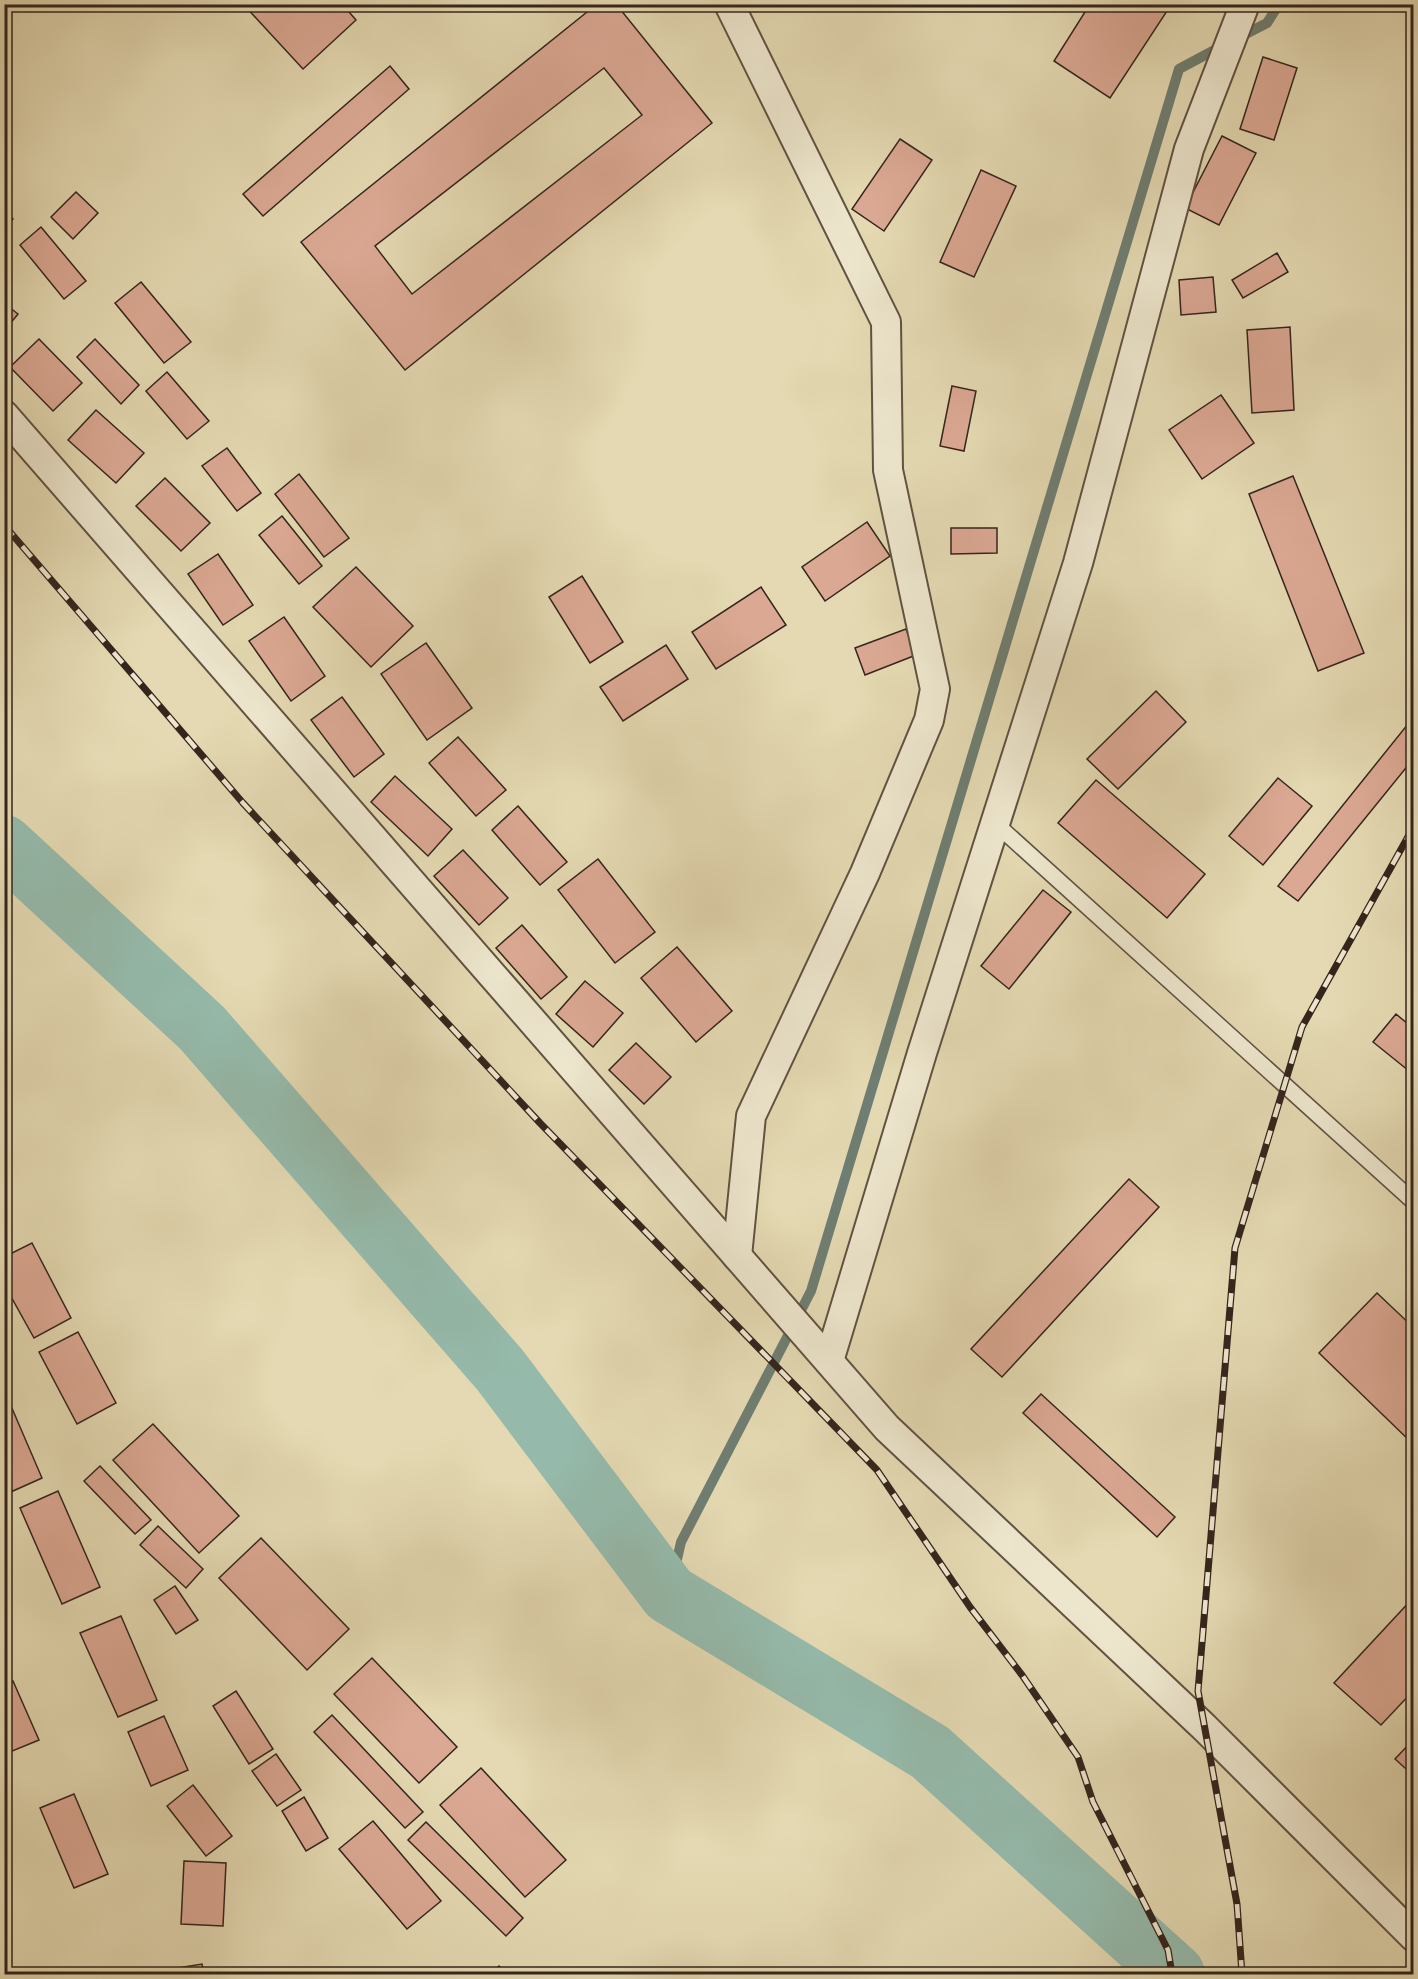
<svg xmlns="http://www.w3.org/2000/svg" width="1418" height="1979" font-family="'Sorts Mill Goudy',serif">
<style>
.lines{fill:none;stroke-linecap:round;stroke-linejoin:round}
.stream{stroke:#6f7e72;stroke-width:10}
.river{stroke:#95baab;stroke-width:60}
.building{fill:#dba893;stroke:#35251d;stroke-width:1.5;fill-rule:evenodd}
.lane-casing{stroke:#615242;stroke-width:18}
.street-casing{stroke:#615242;stroke-width:32}
.lane{stroke:#ede6cd;stroke-width:15}
.street{stroke:#ede6cd;stroke-width:28}
.rail-casing{stroke:#35251d;stroke-width:7}
.rail{stroke:#ede6cd;stroke-width:4.5;stroke-dasharray:14;stroke-linecap:butt}
</style>
<rect width="100%" height="100%" fill="#e4d9b2"/>
<filter id="stains"><feTurbulence type="fractalNoise" baseFrequency=".00333" numOctaves="4"/><feColorMatrix values="0 0 0 0 .2 0 0 0 0 .09 0 0 0 0 .02 0 0 0 .5 -.17"/></filter>
<radialGradient id="worn" r=".72"><stop offset=".6" stop-color="#630" stop-opacity="0"/><stop offset="1" stop-color="#630" stop-opacity=".3"/></radialGradient>
<g class="lines">
<g class="stream">
<path d="M1238 38 1267 23 1279 4"/>
<path d="M669 1594 681 1542 811 1291 1179 69 1222 46"/>
</g>
<path class="river" d="M4 845 202 1028 500 1370 669 1594 930 1752 1175 1974"/>
</g>
<g class="building">
<path d="M243 4H342L356 20 303 69Z"/>
<path d="M597 4H616L712 123 405 370 301 242ZM604 68 642 115 412 294 375 246Z"/>
<path d="M1090 4H1157L1167 11 1110 98 1054 61Z"/>
<path d="M1263 57 1297 68 1274 140 1240 129Z"/>
<path d="M390 66 409 89 263 216 243 194Z"/>
<path d="M1222 136 1256 153 1219 225 1185 208Z"/>
<path d="M900 139 932 160 884 231 852 209Z"/>
<path d="M981 170 1016 186 974 277 940 262Z"/>
<path d="M76 192 98 213 73 239 51 217Z"/>
<path d="M4 213 13 219 4 229Z"/>
<path d="M41 227 86 281 64 299 20 245Z"/>
<path d="M1277 253 1288 272 1243 298 1232 280Z"/>
<path d="M1213 277 1216 312 1181 315 1179 280Z"/>
<path d="M141 282 191 342 164 363 115 303Z"/>
<path d="M4 303 18 314 4 331Z"/>
<path d="M1290 327 1294 410 1252 413 1247 330Z"/>
<path d="M39 339 82 383 53 411 10 367Z"/>
<path d="M95 339 139 385 121 404 77 357Z"/>
<path d="M167 372 209 421 187 439 146 391Z"/>
<path d="M952 386 976 391 964 451 940 446Z"/>
<path d="M1221 395 1254 443 1202 479 1169 430Z"/>
<path d="M96 410 144 453 116 483 68 440Z"/>
<path d="M227 448 261 493 237 511 202 466Z"/>
<path d="M299 474 349 538 324 557 275 494Z"/>
<path d="M1293 476 1364 653 1318 671 1249 494Z"/>
<path d="M165 478 210 523 181 551 136 506Z"/>
<path d="M282 516 322 566 299 584 259 535Z"/>
<path d="M867 522 890 556 825 601 802 567Z"/>
<path d="M951 528H997V553L951 554Z"/>
<path d="M218 554 253 605 223 625 188 574Z"/>
<path d="M356 567 413 626 371 667 313 607Z"/>
<path d="M582 576 623 642 590 663 549 597Z"/>
<path d="M761 587 786 625 716 669 692 632Z"/>
<path d="M284 617 325 676 291 701 249 641Z"/>
<path d="M906 629 916 655 865 675 855 648Z"/>
<path d="M426 643 472 708 427 740 381 674Z"/>
<path d="M666 645 688 679 623 721 600 687Z"/>
<path d="M1156 691 1186 722 1118 789 1087 759Z"/>
<path d="M342 697 384 754 354 777 311 720Z"/>
<path d="M1408 724 1414 729V758L1298 901 1278 886Z"/>
<path d="M458 737 506 790 476 816 429 763Z"/>
<path d="M395 776 452 829 428 856 371 802Z"/>
<path d="M1278 778 1312 806 1263 865 1229 836Z"/>
<path d="M1096 780 1205 874 1167 918 1058 823Z"/>
<path d="M518 806 567 862 540 885 492 830Z"/>
<path d="M463 850 508 898 479 925 434 876Z"/>
<path d="M598 859 655 932 615 963 558 890Z"/>
<path d="M1043 890 1071 912 1009 989 981 966Z"/>
<path d="M522 925 567 977 541 999 496 948Z"/>
<path d="M677 947 732 1011 696 1042 641 978Z"/>
<path d="M585 981 623 1013 593 1047 556 1014Z"/>
<path d="M1396 1014 1414 1029V1075L1373 1042Z"/>
<path d="M636 1043 671 1077 644 1104 609 1070Z"/>
<path d="M1129 1179 1159 1207 1002 1377 971 1349Z"/>
<path d="M32 1243 71 1318 34 1338 4 1284V1257Z"/>
<path d="M1377 1293 1414 1328V1445L1319 1353Z"/>
<path d="M78 1332 116 1403 77 1424 39 1352Z"/>
<path d="M1041 1394 1175 1517 1157 1537 1023 1413Z"/>
<path d="M8 1399 42 1478 4 1495V1401Z"/>
<path d="M153 1424 239 1516 199 1553 113 1460Z"/>
<path d="M100 1466 151 1520 135 1534 84 1481Z"/>
<path d="M58 1491 100 1587 62 1604 20 1508Z"/>
<path d="M158 1526 203 1569 186 1588 140 1545Z"/>
<path d="M261 1538 349 1629 307 1670 219 1578Z"/>
<path d="M175 1586 198 1620 176 1634 154 1600Z"/>
<path d="M1414 1597V1690L1381 1725 1334 1683Z"/>
<path d="M121 1616 157 1700 118 1717 80 1633Z"/>
<path d="M372 1658 457 1747 419 1783 334 1694Z"/>
<path d="M13 1681 39 1740 5 1754 4 1685Z"/>
<path d="M236 1691 273 1749 249 1764 213 1706Z"/>
<path d="M332 1715 423 1812 405 1828 314 1732Z"/>
<path d="M164 1716 188 1770 151 1786 128 1732Z"/>
<path d="M1414 1739V1776L1395 1759Z"/>
<path d="M276 1754 301 1790 277 1806 252 1771Z"/>
<path d="M481 1768 566 1860 525 1897 440 1805Z"/>
<path d="M193 1785 232 1836 206 1856 167 1806Z"/>
<path d="M74 1794 108 1874 74 1888 40 1808Z"/>
<path d="M304 1797 328 1838 306 1851 282 1811Z"/>
<path d="M373 1821 441 1901 407 1929 339 1849Z"/>
<path d="M426 1822 523 1918 506 1936 408 1840Z"/>
<path d="M184 1861 226 1863 223 1926 181 1924Z"/>
<path d="M202 1964 204 1974H165L164 1970Z"/>
<path d="M499 1966 508 1974H491Z"/>
<path d="M47 1971 48 1974H27Z"/>
</g>
<g class="lines">
<defs>
<path id="lane" d="M995 823 1414 1202"/>
<g id="street">
<path d="M729 4 886 322 888 470 935 689 929 720 865 873 751 1116 737 1256"/>
<path d="M4 415 887 1428 1204 1727 1414 1937"/>
<path d="M829 1361 922 1053 1078 563 1189 149 1245 4"/>
</g>
</defs>
<use href="#lane" class="lane-casing"/>
<use href="#street" class="street-casing"/>
<use href="#lane" class="lane"/>
<use href="#street" class="street"/>
<defs>
<g id="rail">
<path d="M4 525 243 803 540 1123 877 1470 970 1607 1022 1675 1078 1757 1093 1802 1168 1950 1172 1974"/>
<path d="M1242 1974 1237 1904 1198 1691 1235 1248 1302 1027 1414 826"/>
</g>
</defs>
<use href="#rail" class="rail-casing"/>
<use href="#rail" class="rail"/>
</g>
<rect width="1418" height="1979" fill="none" stroke="#e4d9b2" stroke-width="24"/>
<rect x="6" y="6" width="1406" height="1967" fill="none" stroke="#35251d" stroke-width="3"/>
<rect x="12" y="12" width="1394" height="1955" fill="none" stroke="#35251d" stroke-width="1.5"/>
<rect width="100%" height="100%" filter="url(#stains)"/>
<rect width="100%" height="100%" fill="url(#worn)"/>
</svg>
